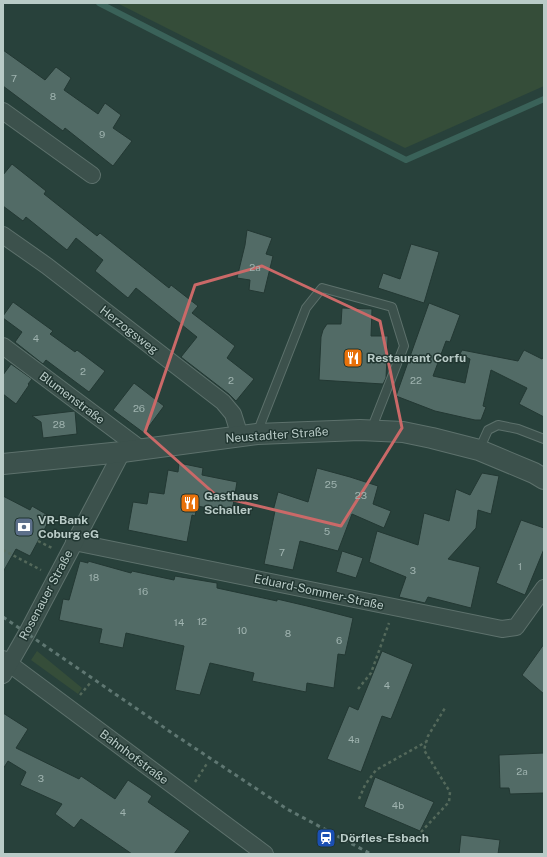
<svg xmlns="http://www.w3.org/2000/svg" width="547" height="857" font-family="'Public Sans',sans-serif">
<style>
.green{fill:#354d39}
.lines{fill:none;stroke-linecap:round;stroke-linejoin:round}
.stream{stroke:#3a6259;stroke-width:6}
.building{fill:#526b66;stroke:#233833}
.service-casing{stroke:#5d716c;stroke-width:10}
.minor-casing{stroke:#5d716c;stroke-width:18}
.tertiary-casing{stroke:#5d716c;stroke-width:22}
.path{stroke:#54695b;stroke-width:2.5;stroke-dasharray:3 3;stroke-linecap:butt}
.service{stroke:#3c514c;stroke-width:8}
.minor{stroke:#3c514c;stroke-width:16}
.tertiary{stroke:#3c514c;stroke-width:20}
.rail{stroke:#5f7772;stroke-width:3;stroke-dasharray:4 4;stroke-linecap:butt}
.marked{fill:none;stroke:#ca6968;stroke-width:3;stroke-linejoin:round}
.labels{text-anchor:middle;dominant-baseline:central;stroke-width:3;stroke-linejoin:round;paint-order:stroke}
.number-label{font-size:10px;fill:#9fb3af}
.street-label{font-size:12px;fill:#b9cbc7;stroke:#213631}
.poi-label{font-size:12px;font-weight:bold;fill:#b9cbc7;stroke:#213631;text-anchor:start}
</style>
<rect width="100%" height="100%" fill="#28413b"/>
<g class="green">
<path d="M117 3H544V86L405 148Z"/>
<path d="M37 651 82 688 78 694 31 660Z"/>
</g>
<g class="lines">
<path class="stream" d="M99 3 406 160 544 99"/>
</g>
<g class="building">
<path d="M3 50 45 80 56 67 71 78 64 90 98 114 105 103 121 115 113 128 132 141 113 166 65 128 63 131 3 86Z"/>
<path d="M12 164 46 191 44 194 97 236 100 233 169 288 171 285 198 306 192 313 235 346 227 358 254 379 236 401 229 394 181 357 197 337 136 288 128 298 95 271 103 260 76 238 67 250 26 217 23 221 3 206V175Z"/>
<path d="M247 230 272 238 266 254 273 256 264 293 249 290 250 280 237 278 245 245Z"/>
<path d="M411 244 439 252 424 303 378 288 383 273 400 279Z"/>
<path d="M13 302 53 331 50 334 75 352 77 350 105 371 89 392 46 360 43 364 15 342 22 332 3 318V316Z"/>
<path d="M429 303 460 315 450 342 446 341 433 376 465 383 470 359 460 354 462 350 518 361 524 350 542 359 544 356V417L519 404 527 388 491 370 483 406 486 407 481 420H475L435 411 396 396Z"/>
<path d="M342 308 372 309 371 336H388L386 378 383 384 319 380 321 337 323 330 327 324H341Z"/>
<path d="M11 364 32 379 28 384 29 385 16 404 3 394V375Z"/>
<path d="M134 383 164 406 144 433 113 410Z"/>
<path d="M75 411 77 434 43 438 41 422 32 416Z"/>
<path d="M179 463 203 468 202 475 237 482 232 512 197 506 195 516 192 515 187 542 128 530 133 502 147 504 149 492 164 494 168 470 178 472Z"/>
<path d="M317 468 350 477 378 486 373 504 391 511 384 528 352 514 338 551 300 541 293 570 264 564 275 511H273L278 492 308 502Z"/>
<path d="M482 473 499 476 491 514 478 510 476 528 448 559 480 567 471 608 428 597 425 603 399 597 406 577 369 562 377 531 418 545 424 513 449 521 456 489 470 495Z"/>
<path d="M3 496 30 510 32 506 51 517 30 556 16 549 3 572Z"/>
<path d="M521 520 544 528V549L525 595 496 583Z"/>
<path d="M342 551 363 558 356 578 336 572Z"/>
<path d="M80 561 88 563V561L131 573 132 571 174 580 175 576 217 583V588L277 601V599L307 606 353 618 345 655 338 654 334 688 307 683 306 692 252 681 254 673 210 663 200 695 175 690 184 646 126 633 123 648 99 643 102 629 59 620 63 599 69 600Z"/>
<path d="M544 644V694L522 675Z"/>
<path d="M382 651 413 664 391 719 382 716 361 772 327 759 349 706 358 710Z"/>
<path d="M3 713 28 729 16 748 79 779 81 776 115 799 128 780 152 796 148 802 190 831 174 854H132L81 819 74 828 55 814 62 804 20 785 26 772 8 761 3 769Z"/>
<path d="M544 753V793L510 794 509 788H500L499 755Z"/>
<path d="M375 777 434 802 420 831 364 807Z"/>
<path d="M461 835 500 840 498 854H459Z"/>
</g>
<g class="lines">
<defs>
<g id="service">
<path d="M257 433 306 308 322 288 392 307 404 346 371 430"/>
<path d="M479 450 488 430 498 425 518 429 544 439"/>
</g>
<g id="minor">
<path d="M3 111 92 175"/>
<path d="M3 235 47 266 223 402 233 414 240 436"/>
<path d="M3 346 142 450"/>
<path d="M74 542 502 629 516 627 544 588"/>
<path d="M3 659 265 854"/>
<path d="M3 675 27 633 122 452"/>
</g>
<path id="tertiary" d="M3 464 122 452 257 434 360 430 403 432 432 438 479 450 534 473 544 479"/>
</defs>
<use href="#service" class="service-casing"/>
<use href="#minor" class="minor-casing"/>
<use href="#tertiary" class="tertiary-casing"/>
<g class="path">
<path d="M38 541 52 548"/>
<path d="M3 550 41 570"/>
<path d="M358 689 371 673 389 623"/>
<path d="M80 695 91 682"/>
<path d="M195 782 208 762"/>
<path d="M359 799 365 785 376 770 426 742"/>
<path d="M421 832 449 802 450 792 424 750 428 736 445 708"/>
</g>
<use href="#service" class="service"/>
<use href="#minor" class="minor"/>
<use href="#tertiary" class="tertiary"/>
<path class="rail" d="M3 617 175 735 287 809 371 854"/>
</g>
<path class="marked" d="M262 266 380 321 402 428 341 526 217 496 145 432 195 285Z"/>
<defs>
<symbol id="restaurant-square" viewBox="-11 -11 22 22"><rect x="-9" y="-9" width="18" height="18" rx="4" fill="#e8710a" stroke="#213631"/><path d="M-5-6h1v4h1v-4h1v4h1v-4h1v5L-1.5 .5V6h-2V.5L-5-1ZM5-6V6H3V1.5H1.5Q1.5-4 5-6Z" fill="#fff"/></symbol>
<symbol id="bank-square" viewBox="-11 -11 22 22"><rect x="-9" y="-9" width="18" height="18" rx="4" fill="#5c6f8a" stroke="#213631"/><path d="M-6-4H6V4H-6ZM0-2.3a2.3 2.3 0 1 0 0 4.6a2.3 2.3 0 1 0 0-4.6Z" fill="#fff"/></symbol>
<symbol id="station-square" viewBox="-11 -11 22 22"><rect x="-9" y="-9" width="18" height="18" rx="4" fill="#1a4fb4" stroke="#213631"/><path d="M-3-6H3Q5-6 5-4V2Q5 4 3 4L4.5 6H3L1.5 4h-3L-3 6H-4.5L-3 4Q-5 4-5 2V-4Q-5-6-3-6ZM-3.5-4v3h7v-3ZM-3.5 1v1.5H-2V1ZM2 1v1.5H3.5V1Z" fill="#fff"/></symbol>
</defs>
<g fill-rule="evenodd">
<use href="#restaurant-square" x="342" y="347" width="22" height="22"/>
<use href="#restaurant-square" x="179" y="492" width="22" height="22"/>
<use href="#bank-square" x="13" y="516" width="22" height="22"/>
<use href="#station-square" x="315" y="827" width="22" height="22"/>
</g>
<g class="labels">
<g class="number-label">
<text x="14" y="78">7</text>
<text x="53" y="96">8</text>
<text x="102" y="134">9</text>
<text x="255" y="267">2a</text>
<text x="36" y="338">4</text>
<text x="83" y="371">2</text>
<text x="231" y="380">2</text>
<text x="416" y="380">22</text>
<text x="139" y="408">26</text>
<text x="59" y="424">28</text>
<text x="331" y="484">25</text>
<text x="361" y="495">23</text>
<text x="327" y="531">5</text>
<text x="282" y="552">7</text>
<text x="520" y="566">1</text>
<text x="413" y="570">3</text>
<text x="94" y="577">18</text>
<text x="143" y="591">16</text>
<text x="202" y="621">12</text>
<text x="179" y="622">14</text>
<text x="242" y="630">10</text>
<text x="288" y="633">8</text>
<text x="339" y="640">6</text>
<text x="387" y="685">4</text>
<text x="354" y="739">4a</text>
<text x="522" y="771">2a</text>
<text x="41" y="778">3</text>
<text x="398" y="805">4b</text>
<text x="123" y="812">4</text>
</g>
<g class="street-label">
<text transform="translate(129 330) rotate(38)">Herzogsweg</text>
<text transform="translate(72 398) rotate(37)">Blumenstraße</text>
<text transform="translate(277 435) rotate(-4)">Neustadter Straße</text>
<text transform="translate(319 592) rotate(12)">Eduard-Sommer-Straße</text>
<text transform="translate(46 595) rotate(-62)">Rosenauer Straße</text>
<text transform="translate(134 757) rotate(37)">Bahnhofstraße</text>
</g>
<g class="poi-label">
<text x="367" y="358">Restaurant Corfu</text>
<text x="204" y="496">Gasthaus<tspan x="204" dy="14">Schaller</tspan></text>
<text x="38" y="520">VR-Bank<tspan x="38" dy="14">Coburg eG</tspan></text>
<text x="340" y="838">Dörfles-Esbach</text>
</g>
</g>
<rect width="547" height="857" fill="none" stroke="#b9cbc7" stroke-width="8"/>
</svg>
